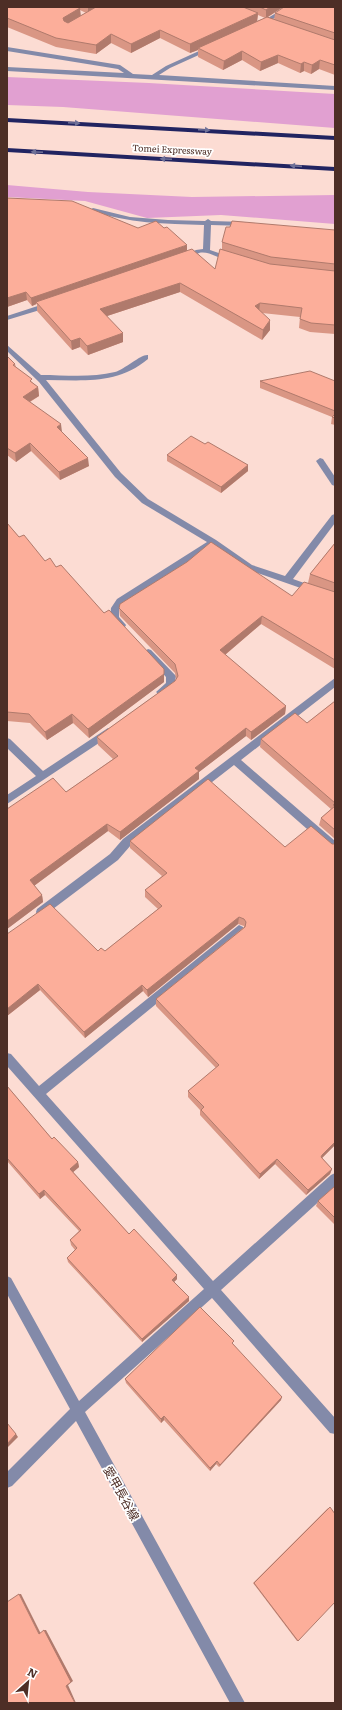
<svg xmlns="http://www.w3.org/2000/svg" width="342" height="1710" font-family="Literata,'Noto Sans JP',serif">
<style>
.green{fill:#e1a0d1}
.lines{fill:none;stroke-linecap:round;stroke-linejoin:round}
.minor{fill:#838aa9;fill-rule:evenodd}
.highway{fill:#212461;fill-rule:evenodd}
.wall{fill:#d99684;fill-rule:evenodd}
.shaded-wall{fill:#b07a6c}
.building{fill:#fcae9a;stroke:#b07a6c}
.oneway{fill:#6f7198}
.labels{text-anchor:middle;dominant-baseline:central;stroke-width:3.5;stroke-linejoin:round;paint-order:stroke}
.far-street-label{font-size:9px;fill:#4d2e26;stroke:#fff}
.near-street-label{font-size:12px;fill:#4d2e26;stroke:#fff}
</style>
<rect width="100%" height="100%" fill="#fcdcd3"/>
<g class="green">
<path d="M7 77 149 83 335 94V128L63 107 7 105Z"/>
<path d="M7 185 88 192 192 197 335 195V224L221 215 147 218 85 201 7 197Z"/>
</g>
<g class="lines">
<g class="minor">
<path d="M286 7H293L263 25 258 24Z"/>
<path d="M210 46 213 48 212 49 170 68 159 75 335 86V90L7 71V67L124 73 118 69 7 51V47L120 65 133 74 152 75 166 66Z"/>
<path d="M93 208 130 217 168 220 205 221 208 219 211 221 245 222 248 224 245 226 211 225 210 250 233 258V260C222 262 210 250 199 253 194 255 189 259 184 260L182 259V257L196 250 203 249 204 225C165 224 128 223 91 211L90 210Z"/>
<path d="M50 302 54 304 53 306 7 320V316Z"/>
<path d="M7 345 41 375C65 375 91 378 115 372 125 369 141 354 148 355V359C117 385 83 380 46 380L121 473 148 499 216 540 252 565 285 576 332 515 335 514V523L293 579 335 594V600L246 569 213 546 123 603 119 609V617L126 625 125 627H119L110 618 111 608 117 599 207 542 142 503 115 477 39 382 7 351Z"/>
<path d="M320 458 323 459 335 477V486L332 485 316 461Z"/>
<path d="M148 649 151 650 176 676 174 688 161 696 156 692 166 683V677L145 654 144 652Z"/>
<path d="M335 678V687L241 760 335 841V851L331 850 234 765 131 845 118 860 45 915 41 916 37 915 36 912 37 909 110 854 123 839Z"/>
<path d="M108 728 111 729 113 732 111 735 7 804V795L36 776 7 748V738L10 739 43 771Z"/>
<path d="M239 925 243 927 244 930 243 933 46 1094 213 1281 331 1175 335 1173V1187L221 1290 335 1418V1434L330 1433 212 1298 85 1412 245 1703H230L76 1421 12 1486 7 1488V1472L70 1409 7 1294V1276L11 1278 79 1401 204 1289 7 1066V1053L11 1054 39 1086Z"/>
</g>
<g class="highway">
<path d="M7 118 335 136V140L7 122Z"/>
<path d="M7 148 335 167V171L7 152Z"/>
</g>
</g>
<g class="wall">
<path d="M7 7H283L268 17 274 20 275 13 335 7V75L319 69 311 74 304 71 300 73 278 63 260 71 242 60 223 70 198 57V50L190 53 160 38 131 53 111 43 96 54 56 47 7 27ZM80 10 86 13 80 16ZM258 15 265 18 257 21Z"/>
<path d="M7 198 187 251 215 269 222 250V242L335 230V334L310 332 299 328 300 317 262 313 270 330 262 340 180 292 107 316 123 342 88 355 80 347 72 350 37 311V304L32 306 27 300 7 307Z"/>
<path d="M7 356 15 364 16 367 33 383 38 387 39 396 30 402 62 432 89 466 60 480 31 451 16 462 7 455Z"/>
<path d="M260 381H335V425L331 424 332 417 260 388Z"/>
<path d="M205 444 248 465V471L221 493 167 461V455Z"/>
<path d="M7 523 19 537 45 561 56 567 104 613 164 669V682L89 738 73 723 47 740 30 723 7 721Z"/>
<path d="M335 543V669L261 624 225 655 286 706 285 714 251 740 246 736 199 772V779L120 840 108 831 34 886 42 895 43 902 7 929V809L66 792 113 759 98 745 97 737 175 681 176 679 175 673 120 616 119 608 292 596 308 583 310 574Z"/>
<path d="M335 701V839L319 825 321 818 331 809 260 747 261 739 307 723Z"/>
<path d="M130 841 285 847 332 844H335V1145L322 1158 332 1169 330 1174 306 1195 275 1164 259 1179 200 1115V1110L188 1097V1091L216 1068 156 1006V999L244 927V926L238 924 148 997 143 991 85 1038 40 990 7 1016V934L98 951H105L158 909 145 897V890L162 876 130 848Z"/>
<path d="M7 1086 52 1139 78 1162 79 1167 73 1172 129 1234 177 1275V1279L174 1282 189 1297V1301L142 1342 68 1262 67 1258 75 1250 71 1245 70 1240 79 1231 45 1195 40 1199 7 1161Z"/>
<path d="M335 1186V1225L316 1206 318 1201Z"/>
<path d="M233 1344 281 1400 219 1467 216 1464 210 1471 164 1420 161 1423 126 1383 125 1379Z"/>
<path d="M328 1508 298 1641H297L253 1583Z"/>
</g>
<g class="shaded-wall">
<path d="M88 7H99L88 13Z"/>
<path d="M270 7H283L266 18V10Z"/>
<path d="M80 8 81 17 64 27 63 18Z"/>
<path d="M258 13 257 22 198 48V50L190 53V44Z"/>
<path d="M160 30V38L131 53V44Z"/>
<path d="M111 34V43L96 54V45Z"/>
<path d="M242 51V60L223 70 224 61Z"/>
<path d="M278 55V63L260 71 261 62Z"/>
<path d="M320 60 319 69 311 74 312 65Z"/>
<path d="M304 62V71L300 73 301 64Z"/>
<path d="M187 245V253L36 302V304L32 306 31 298Z"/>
<path d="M180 283V292L101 318 100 309Z"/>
<path d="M26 292 27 300 7 307V298Z"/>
<path d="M260 303 259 312 255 306Z"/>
<path d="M270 320V330L262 340 263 330Z"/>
<path d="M123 333V342L88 355 87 346Z"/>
<path d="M80 338V347L72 350 71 341Z"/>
<path d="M38 387 39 396 24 405 23 397Z"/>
<path d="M61 424 62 432 57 427Z"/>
<path d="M30 443 31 451 16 462 15 453Z"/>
<path d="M88 458 89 466 60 480 59 472Z"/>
<path d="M248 465V471L221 493V487Z"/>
<path d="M262 616 261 624 220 659V650Z"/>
<path d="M164 674V682L89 738 88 729Z"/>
<path d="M286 706 285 714 251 740V732Z"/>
<path d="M72 714 73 723 47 740 45 732Z"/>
<path d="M246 728V736L199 772V779L120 840V832L195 768Z"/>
<path d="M107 824 108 831 31 888 30 880Z"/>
<path d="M42 895 43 902 7 929V921Z"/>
<path d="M239 917 238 924 148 997 147 990Z"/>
<path d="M38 984 40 990 7 1016V1009Z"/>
<path d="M142 985 143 991 85 1038 84 1032Z"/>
<path d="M335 1142V1145L320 1160 322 1155Z"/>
<path d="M277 1159 275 1164 259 1179 260 1174Z"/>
<path d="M78 1162 79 1167 71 1174 70 1169Z"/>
<path d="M332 1169 330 1174 306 1195 308 1190Z"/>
<path d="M44 1190 45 1195 40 1199 39 1194Z"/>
<path d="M177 1275V1279L172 1284V1280Z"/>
<path d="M189 1297V1301L142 1342V1339Z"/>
<path d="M282 1397 281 1400 219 1467 220 1465Z"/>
<path d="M164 1416V1420L161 1423V1419Z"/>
<path d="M16 1434 18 1437 7 1448V1444Z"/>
<path d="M217 1461 216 1464 210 1471V1468Z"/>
<path d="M19 1594H21L41 1634H39Z"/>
<path d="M44 1630H46L73 1681 68 1685 76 1703H75L66 1686Z"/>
</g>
<g class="building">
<path d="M7 7H77L80 8 63 18 64 21 68 23 96 7H243L258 13 190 44 160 30 131 44 111 34 96 45 56 38 7 18Z"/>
<path d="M260 7H270L266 10Z"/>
<path d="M284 7H335V33L275 13Z"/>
<path d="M267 17 335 40V65L320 60 312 65 304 62 301 64 278 55 261 62 242 51 224 61 198 48Z"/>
<path d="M7 198 72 201 138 228 156 221 164 228 167 227 187 245 31 298 26 292 7 298Z"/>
<path d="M232 221 335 230V264L271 257 222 242 226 227H230Z"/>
<path d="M192 249 215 269 220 249 270 264 335 271V325L311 323 300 319 302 308 260 303 255 306 270 320 263 330 180 283 100 309 123 333 87 346 80 338 71 341 36 302Z"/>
<path d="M7 356 15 364 13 365 32 379 30 381 38 387 23 397 61 424 57 427 88 458 59 472 30 443 15 453 7 448Z"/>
<path d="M310 371 335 381V411L260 381Z"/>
<path d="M335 414V418L332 417Z"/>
<path d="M191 436 205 444 208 442 248 465 221 487 167 455Z"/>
<path d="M7 523 19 537 24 535 45 561 50 558 56 567 61 565 104 613 109 610 164 669V674L88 729 72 714 45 732 29 714 7 712Z"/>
<path d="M211 542 292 596 304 582 335 592V660L262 616 220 650 286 706 251 732 246 728 195 768 199 771 120 832 107 824 30 880 42 895 7 921V809L53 778 66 792 118 756 97 737 175 681 178 676 175 664 119 608 120 604 187 562Z"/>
<path d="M335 543V583L310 574Z"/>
<path d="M335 701V803L261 739 295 713 307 723Z"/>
<path d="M208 779 285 847 311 826 332 844H335V1142L322 1155 321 1157 332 1169 308 1190 277 1159 260 1174 201 1110 204 1107 188 1091 219 1065 156 999 245 927 246 922 244 919 239 917 147 990 142 985 84 1032 38 984 7 1009V934L50 904 98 951 101 948 105 951 162 906 145 890 167 873 130 841Z"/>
<path d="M335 803V830L321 818 335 806 333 805Z"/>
<path d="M7 1086 52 1139 54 1137 78 1162 70 1169 129 1234 134 1229 177 1275 172 1280 189 1297 142 1339 67 1258 77 1248 70 1240 81 1230 44 1190 39 1194 7 1158Z"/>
<path d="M335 1186V1218L318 1201Z"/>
<path d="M200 1307 234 1341 232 1343 282 1397 220 1465 217 1461 210 1468 164 1416 161 1419 125 1379Z"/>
<path d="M7 1423 16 1434 7 1444Z"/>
<path d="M330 1507 335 1514V1602L298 1641 254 1583Z"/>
<path d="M19 1594 39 1634 44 1630 71 1682 66 1686 75 1703H7V1602Z"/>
</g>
<defs><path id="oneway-solid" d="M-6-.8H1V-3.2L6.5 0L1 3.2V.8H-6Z"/></defs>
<g class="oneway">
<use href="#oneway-solid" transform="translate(74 123) rotate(3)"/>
<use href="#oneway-solid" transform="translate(204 130) rotate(3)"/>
<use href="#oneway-solid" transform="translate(37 152) rotate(-177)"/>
<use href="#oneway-solid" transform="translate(166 159) rotate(-177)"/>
<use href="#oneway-solid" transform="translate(296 166) rotate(-176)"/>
</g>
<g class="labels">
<g class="far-street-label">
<text transform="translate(172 149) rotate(3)">Tomei Expressway</text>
</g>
<g class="near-street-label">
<text transform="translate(122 1493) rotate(61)">愛甲長谷線</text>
</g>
</g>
<rect width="342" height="1710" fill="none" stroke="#4d2e26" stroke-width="16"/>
<g transform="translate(28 1682) rotate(27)" stroke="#ffffff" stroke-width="3" paint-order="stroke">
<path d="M0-3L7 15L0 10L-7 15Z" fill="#4d2e26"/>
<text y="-6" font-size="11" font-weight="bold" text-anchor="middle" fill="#4d2e26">N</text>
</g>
</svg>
